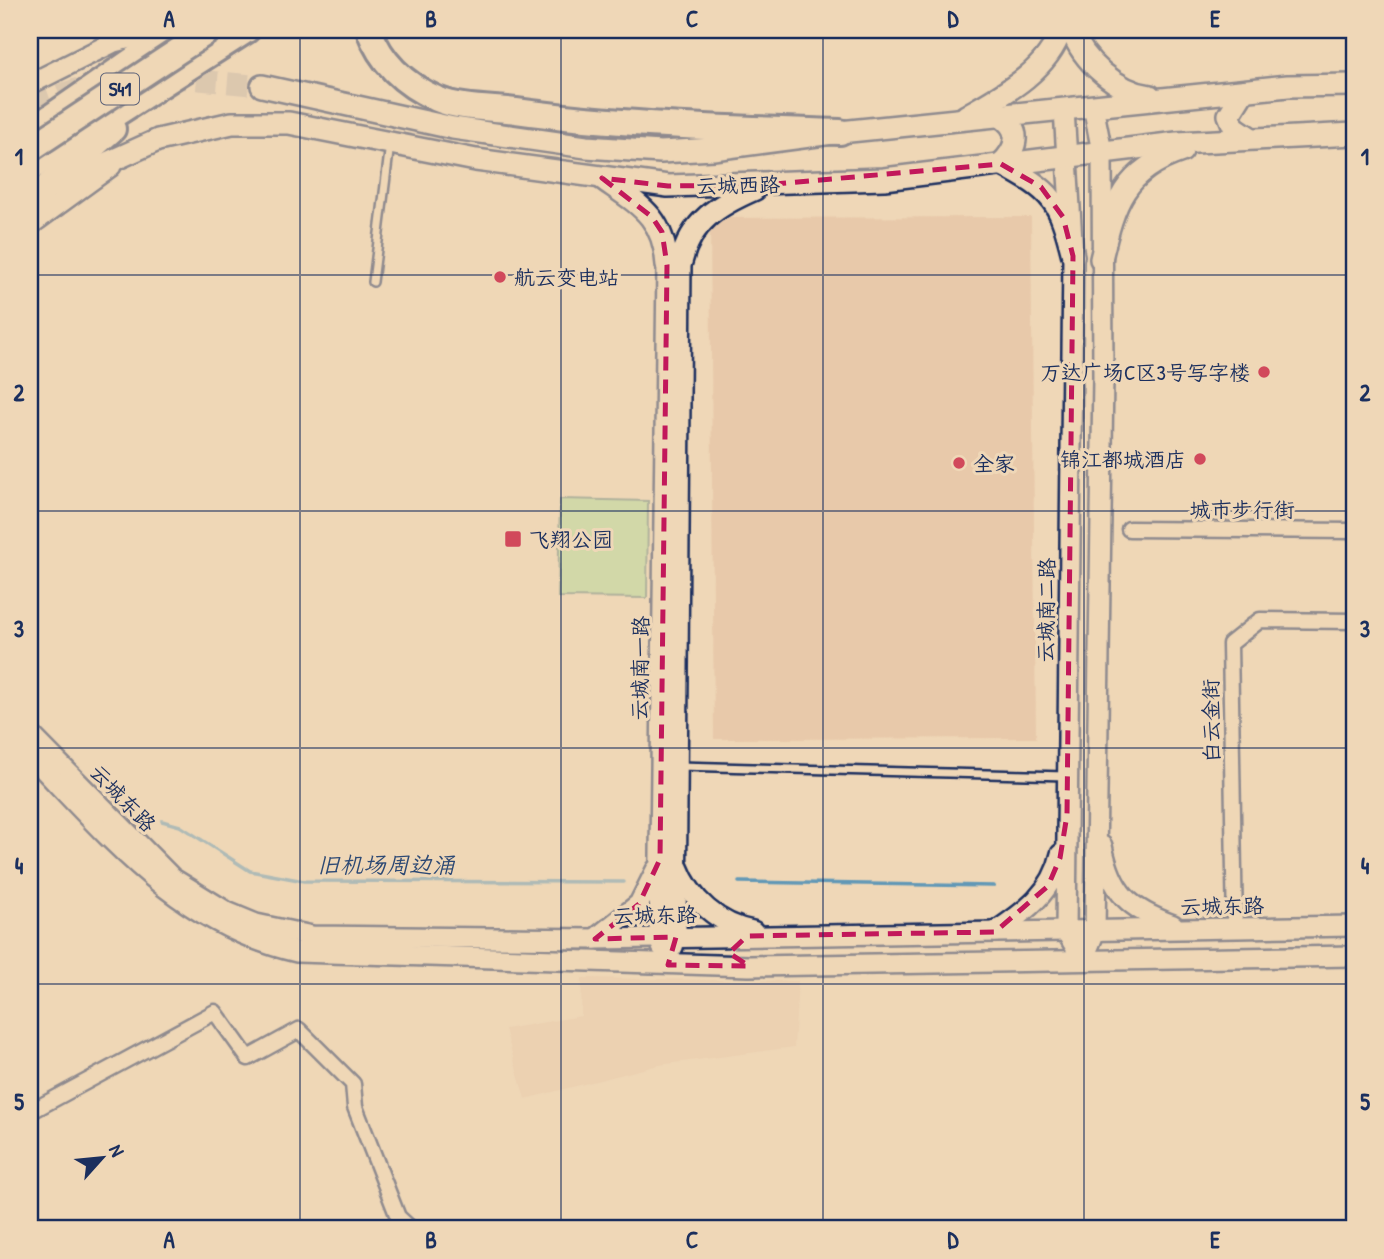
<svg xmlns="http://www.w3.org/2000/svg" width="1384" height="1259" font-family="'Patrick Hand','LXGW WenKai TC',sans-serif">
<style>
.built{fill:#e8c9aa}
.green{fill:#afda98;stroke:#65847b;stroke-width:2}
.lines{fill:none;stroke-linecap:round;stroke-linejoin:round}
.stream{stroke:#6298b6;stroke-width:3.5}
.primary-tunnel{stroke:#c5b5a5;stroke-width:21;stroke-dasharray:21 10;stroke-linecap:butt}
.lane-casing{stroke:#1b2f5e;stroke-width:12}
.street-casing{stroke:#1b2f5e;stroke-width:19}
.secondary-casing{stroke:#1b2f5e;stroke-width:24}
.primary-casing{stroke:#1b2f5e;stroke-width:26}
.highway-casing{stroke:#1b2f5e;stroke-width:30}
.lane{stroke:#efd7b7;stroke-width:7}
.street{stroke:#efd7b7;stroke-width:14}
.secondary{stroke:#efd7b7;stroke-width:19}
.primary{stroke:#efd7b7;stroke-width:21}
.highway{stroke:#efd7b7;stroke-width:24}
.highway-bridge-casing{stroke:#1b2f5e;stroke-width:30;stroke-linecap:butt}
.highway-bridge{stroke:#efd7b7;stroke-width:24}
.marked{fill:none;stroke:#c2185b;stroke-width:5;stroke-dasharray:14 9;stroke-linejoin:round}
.grid{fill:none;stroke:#1b2f5e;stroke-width:2;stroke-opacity:0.55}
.poi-dot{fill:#d1495b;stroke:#efd7b7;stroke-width:2.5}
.labels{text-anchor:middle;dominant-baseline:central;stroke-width:6;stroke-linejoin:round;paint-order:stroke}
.shield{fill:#efd7b7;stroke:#5b6179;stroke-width:2}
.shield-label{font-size:19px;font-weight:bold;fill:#1b2f5e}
.street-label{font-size:21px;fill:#1b2f5e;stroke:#efd7b7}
.poi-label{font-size:21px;fill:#1b2f5e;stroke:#efd7b7;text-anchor:start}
.water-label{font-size:23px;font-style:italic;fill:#2d4974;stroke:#efd7b7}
.neatline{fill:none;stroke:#1b2f5e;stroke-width:2.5}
.grid-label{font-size:23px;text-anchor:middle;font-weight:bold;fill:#1b2f5e}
</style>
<rect width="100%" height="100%" fill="#efd7b7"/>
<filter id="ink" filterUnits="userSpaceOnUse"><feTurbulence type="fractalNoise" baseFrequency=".0143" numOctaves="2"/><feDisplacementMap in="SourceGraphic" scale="14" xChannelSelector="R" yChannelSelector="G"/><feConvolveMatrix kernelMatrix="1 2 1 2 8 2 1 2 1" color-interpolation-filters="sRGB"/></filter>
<g filter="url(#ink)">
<g class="built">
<path d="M1031 217 1036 738 714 739 710 218Z"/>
<path d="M582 978 798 981 794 1047 659 1065 525 1099 505 1029 581 1016Z"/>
</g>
<path class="green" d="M560 499 648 501 647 598 558 597Z"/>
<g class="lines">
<g class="stream">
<path d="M162 821 180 826 250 871 304 881 624 882"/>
<path d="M739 882 994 886"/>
</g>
<g class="primary-tunnel">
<path d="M166 77 262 86"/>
<path d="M30 105 93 83"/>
</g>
<defs>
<g id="lane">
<path d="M373 282 390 144"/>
<path d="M679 766 1066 776"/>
</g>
<g id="street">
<path d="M1129 529 1354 531"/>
<path d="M1235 929 1230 644 1260 620 1354 621"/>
<path d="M30 1112 215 1012 248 1058 299 1030 353 1084 355 1107 398 1217 411 1229"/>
</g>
<g id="secondary">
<path d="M30 84 114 42 130 38H164"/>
<path d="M1064 110 1073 256 1066 931 1083 960"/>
<path d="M30 225 111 166"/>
<path d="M30 734 172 878 227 912 256 924 312 936 595 939 1354 926"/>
<path d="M30 755C110 838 179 925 297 952L749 966 1354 956"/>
<path d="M1102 846C1112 894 1128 908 1173 925"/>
<path d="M678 867C690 899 719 925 753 931"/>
<path d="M995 932C1025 912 1053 892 1061 854"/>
<path d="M595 939 639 904 656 870"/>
<path d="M662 947 659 938 667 265"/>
<path d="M673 947 676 937 681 262"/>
<path d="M1083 960 1095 931 1103 377 1102 152 1093 106"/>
</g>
<g id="primary">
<path d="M1072 30C1082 61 1118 92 1150 96"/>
<path d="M262 86 453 128 586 147 661 152 713 149 840 132 1288 86 1354 85"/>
<path d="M1244 91 1229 115 1234 127 1249 137"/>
<path d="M966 116C1002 95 1047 72 1061 30"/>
<path d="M1000 116C1022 129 1018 148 1001 164"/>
<path d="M1001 164C1053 192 1059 199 1073 256"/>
<path d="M603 179C640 205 664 217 667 265"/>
<path d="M56 186 158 140 232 123H289L476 160 668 186 884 179 1177 143 1354 134"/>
<path d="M1101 259C1114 203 1124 170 1182 151"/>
<path d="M681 262C691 221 718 205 755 189"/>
</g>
<g id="highway">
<path d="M369 30C381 63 405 85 437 99 460 109 492 108 516 111 624 126 732 128 840 132"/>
<path d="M30 131 176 30"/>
<path d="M30 169 247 30"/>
<path d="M33 199 113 129"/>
</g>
</defs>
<use href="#lane" class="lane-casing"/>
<use href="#street" class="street-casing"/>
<use href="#secondary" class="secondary-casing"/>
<use href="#primary" class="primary-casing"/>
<use href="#highway" class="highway-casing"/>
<use href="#lane" class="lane"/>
<use href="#street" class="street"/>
<use href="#secondary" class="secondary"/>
<use href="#primary" class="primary"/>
<use href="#highway" class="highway"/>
<defs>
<path id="highway-bridge" d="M30 149 210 30"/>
</defs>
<use href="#highway-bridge" class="highway-bridge-casing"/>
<use href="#highway-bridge" class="highway-bridge"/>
</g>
</g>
<path d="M0 0H1384V1259H0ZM1001 164 1041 187 1063 217 1073 256 1067 815 1060 858 1048 886 995 932 747 936 729 953 749 966 668 965 676 937 595 939 639 904 660 859 667 265 662 232 652 217 602 178 668 186 763 185Z" fill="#efd7b7" fill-opacity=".55" fill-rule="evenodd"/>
<path class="marked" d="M1001 164 1041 187 1063 217 1073 256 1067 815 1060 858 1048 886 995 932 747 936 729 953 749 966 668 965 676 937 595 939 639 904 660 859 667 265 662 232 652 217 602 178 668 186 763 185Z"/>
<path class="grid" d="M300 30V1229M561 30V1229M823 30V1229M1084 30V1229M30 275H1354M30 511H1354M30 748H1354M30 984H1354"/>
<g class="poi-dot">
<circle cx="500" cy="277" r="7"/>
<circle cx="1264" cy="372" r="7"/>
<circle cx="1200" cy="459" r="7"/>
<circle cx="959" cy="463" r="7"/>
<rect x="504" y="530" width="18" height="18" rx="3.5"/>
</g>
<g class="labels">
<rect class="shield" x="101" y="73.5" width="38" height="31" rx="5"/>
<g class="shield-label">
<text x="120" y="89">S41</text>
</g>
<g class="street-label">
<text transform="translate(738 185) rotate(-1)">云城西路</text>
<text x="1242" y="509">城市步行街</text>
<text transform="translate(1046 610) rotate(-89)">云城南二路</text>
<text transform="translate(640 668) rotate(-89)">云城南一路</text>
<text transform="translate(1211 721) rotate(-91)">白云金街</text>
<text transform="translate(123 798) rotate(46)">云城东路</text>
<text transform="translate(1222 906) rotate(-1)">云城东路</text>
<text transform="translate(655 915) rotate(-1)">云城东路</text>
</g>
<g class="poi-label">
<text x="514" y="277">航云变电站</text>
<text x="1250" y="372" text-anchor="end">万达广场C区3号写字楼</text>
<text x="1186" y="459" text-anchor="end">锦江都城酒店</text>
<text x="973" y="463">全家</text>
<text x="529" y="539">飞翔公园</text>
</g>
<g class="water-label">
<text x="386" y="864">旧机场周边涌</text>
</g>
</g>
<rect width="1384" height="1259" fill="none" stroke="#efd7b7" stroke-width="77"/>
<g transform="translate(102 1158) rotate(63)" stroke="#efd7b7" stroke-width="5" paint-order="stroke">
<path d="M0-5L12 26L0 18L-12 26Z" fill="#1b2f5e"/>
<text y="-10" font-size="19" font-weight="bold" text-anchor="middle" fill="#1b2f5e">N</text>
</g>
<rect x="38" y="38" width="1308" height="1182" class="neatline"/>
<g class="grid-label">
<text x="169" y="27">A</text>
<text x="431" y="27">B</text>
<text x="692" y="27">C</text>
<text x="953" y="27">D</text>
<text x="1215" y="27">E</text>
<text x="19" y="165">1</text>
<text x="1365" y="165">1</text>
<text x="19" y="401">2</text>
<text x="1365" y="401">2</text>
<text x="19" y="637">3</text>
<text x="1365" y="637">3</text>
<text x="19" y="874">4</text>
<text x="1365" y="874">4</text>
<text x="19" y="1110">5</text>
<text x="1365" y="1110">5</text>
<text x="169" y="1248">A</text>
<text x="431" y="1248">B</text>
<text x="692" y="1248">C</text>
<text x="953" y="1248">D</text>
<text x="1215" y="1248">E</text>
</g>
</svg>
